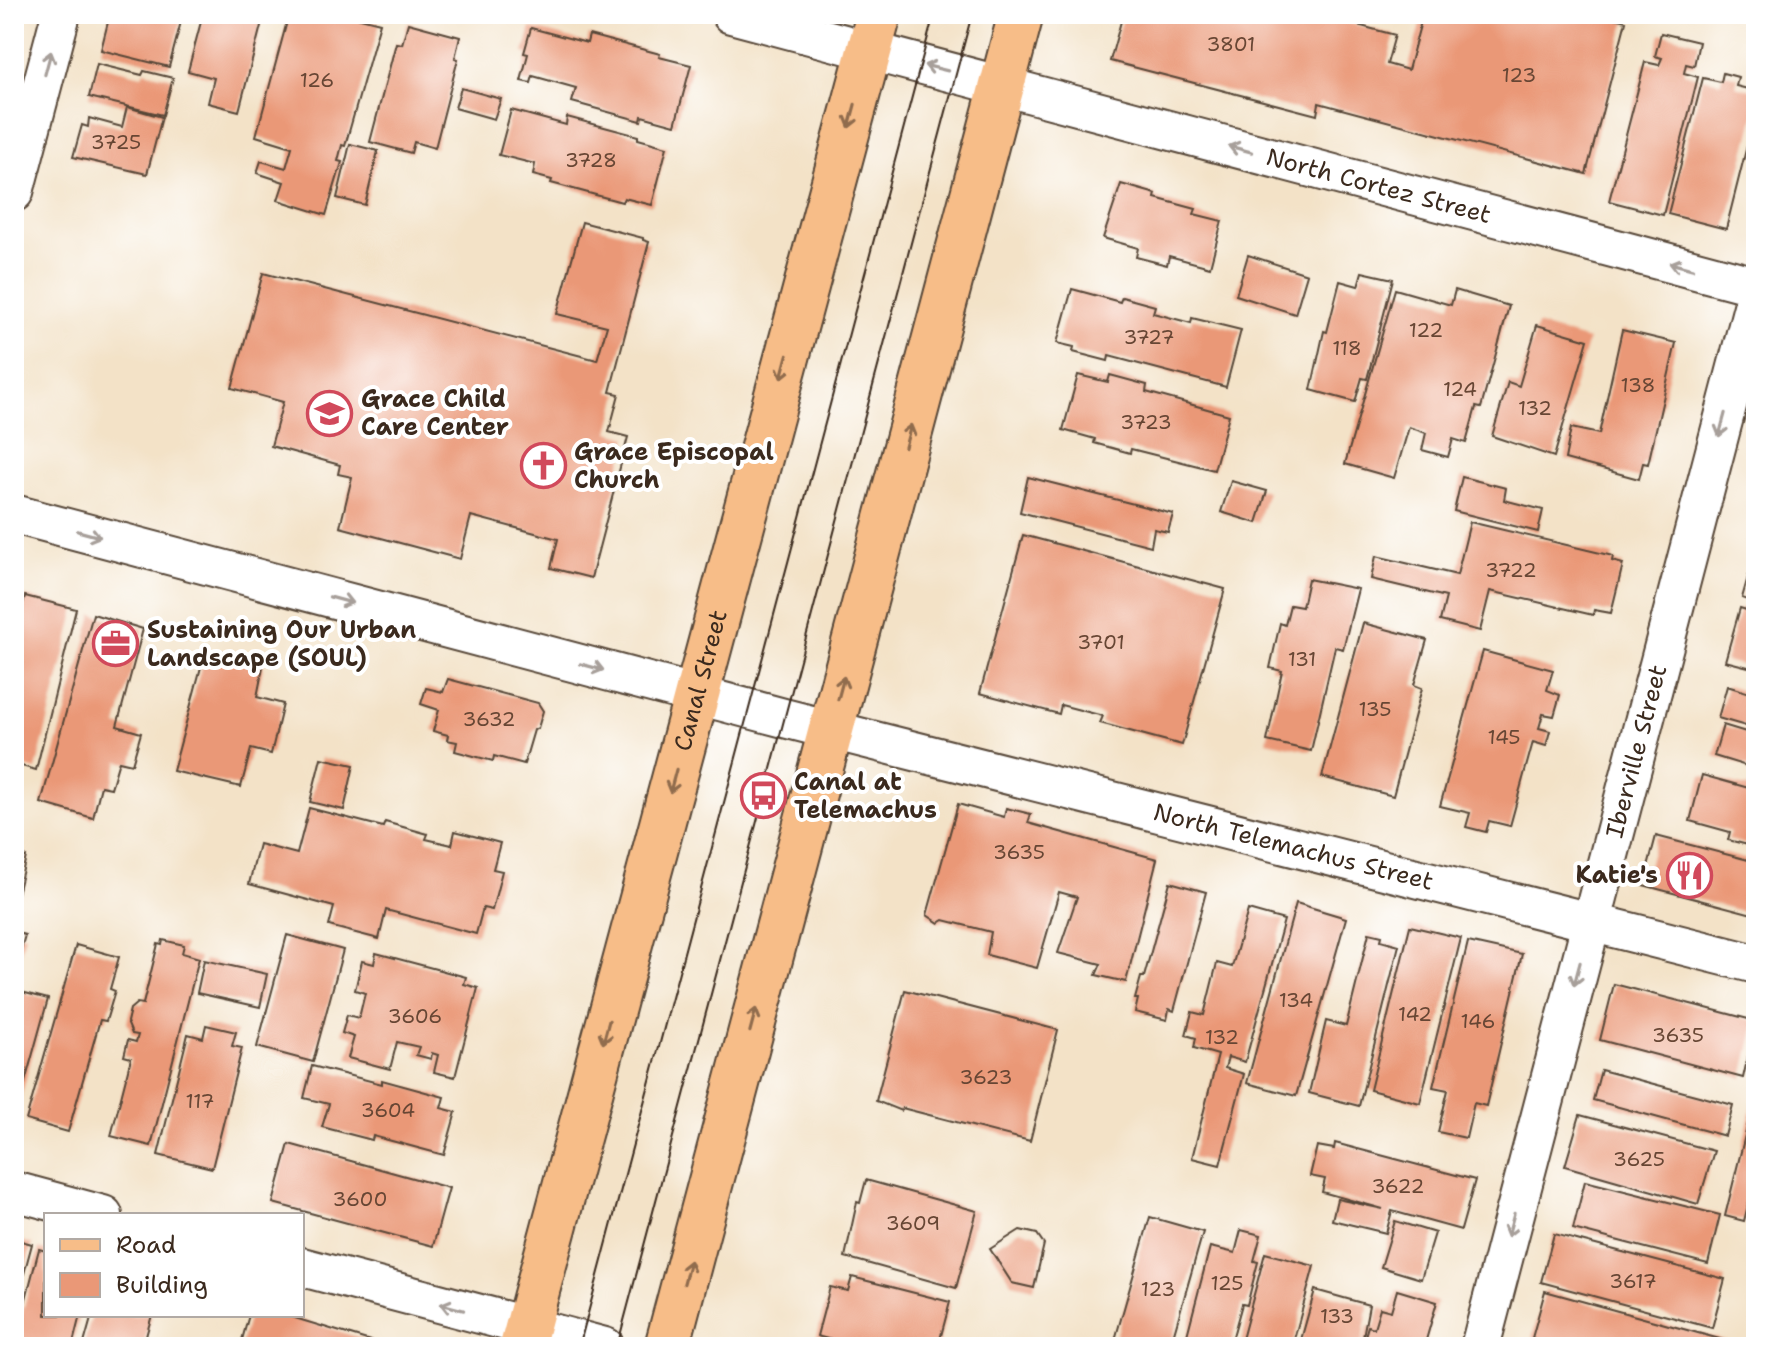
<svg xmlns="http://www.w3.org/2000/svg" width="1770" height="1361" font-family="'Shantell Sans',sans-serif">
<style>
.building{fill:#ea9877}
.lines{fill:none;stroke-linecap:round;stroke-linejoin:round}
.minor-casing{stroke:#574637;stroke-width:42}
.primary-casing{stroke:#574637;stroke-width:48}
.minor{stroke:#fff;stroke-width:38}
.primary{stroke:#f7bd88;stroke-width:44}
.tram{stroke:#3b2a1e;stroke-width:2}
.oneway{stroke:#a79f9a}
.oneway2{stroke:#906c4e}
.labels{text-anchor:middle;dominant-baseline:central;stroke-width:8;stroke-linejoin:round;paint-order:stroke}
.number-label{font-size:20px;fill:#674634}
.street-label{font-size:24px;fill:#3b2a1e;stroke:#fff}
.poi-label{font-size:24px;font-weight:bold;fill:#3b2a1e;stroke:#fff;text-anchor:start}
</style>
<rect width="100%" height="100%" fill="#fff"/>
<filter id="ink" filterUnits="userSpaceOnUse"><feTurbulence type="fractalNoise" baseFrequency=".0125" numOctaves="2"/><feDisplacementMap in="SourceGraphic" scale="16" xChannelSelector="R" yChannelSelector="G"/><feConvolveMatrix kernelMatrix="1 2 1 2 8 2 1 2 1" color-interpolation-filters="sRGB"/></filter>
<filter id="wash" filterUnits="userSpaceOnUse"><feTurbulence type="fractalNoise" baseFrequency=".006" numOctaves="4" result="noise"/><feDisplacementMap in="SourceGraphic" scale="32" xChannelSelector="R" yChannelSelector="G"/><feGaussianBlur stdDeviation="1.8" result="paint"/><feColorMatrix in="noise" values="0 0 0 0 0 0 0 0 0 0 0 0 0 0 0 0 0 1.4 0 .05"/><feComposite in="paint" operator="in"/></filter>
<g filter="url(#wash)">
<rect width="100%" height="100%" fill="#f3e2c7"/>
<g id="blocks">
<g class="building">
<path d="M110 14H183L169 67 101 50Z"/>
<path d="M203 14H264L239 111 208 103 214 78 188 71Z"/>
<path d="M289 14H345L380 23 345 146 342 145 338 161 342 162 326 215 278 200 284 182 257 173 261 161 286 168 292 147 256 136Z"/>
<path d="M1123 14H1316L1395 35 1387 64 1408 70 1423 14H1598L1626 21 1586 174 1319 103 1317 115 1110 61Z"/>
<path d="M408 23 460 37 455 58 458 59 435 148 414 142 411 153 370 142 396 43 402 44Z"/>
<path d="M531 28 587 43 589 35 660 54 659 57 691 65 675 125 642 116 641 121 572 102 576 88 533 76 531 83 521 81 528 54 524 53Z"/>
<path d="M1661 33 1699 42 1694 66 1686 64 1684 73 1698 77 1663 215 1609 201 1645 62 1659 65 1662 58 1655 56Z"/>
<path d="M97 64 142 75 144 71 173 78 163 115 89 97Z"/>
<path d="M1723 73 1738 77 1736 86 1756 91V110L1726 229 1668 214 1703 78 1721 82Z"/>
<path d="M461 88 501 99 494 119 455 108Z"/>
<path d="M127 107 162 117 147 174 73 157 82 125 88 127 89 118 122 127Z"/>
<path d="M511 110 566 125 567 117 638 136V139L667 147 652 205 624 198 622 202 551 183 552 180 533 175 535 164 499 155Z"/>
<path d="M350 144 378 151 365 205 337 198Z"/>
<path d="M1121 184 1156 194 1155 198 1196 209 1194 214 1222 221 1210 267 1169 256 1167 265 1136 257 1138 248 1103 238Z"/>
<path d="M582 222 643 238V240L649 242 610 392 619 394 609 432 628 437 591 578 551 568 558 539 471 516 460 559 340 527 352 477 338 474 340 465 271 446 283 402 232 388 263 273 597 360 607 326 557 314Z"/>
<path d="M1248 255 1307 274 1295 314 1236 295Z"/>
<path d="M1362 272 1393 279 1367 379 1362 378 1355 402 1311 390 1324 331 1327 332 1340 281 1358 286Z"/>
<path d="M1072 289 1120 302 1122 297 1155 306 1153 313 1191 323 1192 318 1241 330 1226 387 1109 356 1108 361 1073 352 1074 347 1057 343Z"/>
<path d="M1395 289 1451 305 1455 290 1509 306 1481 408 1476 407 1466 443 1453 439 1448 457 1422 450 1426 433 1409 427 1394 478 1345 464Z"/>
<path d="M1537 325 1588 340 1554 457 1492 436 1508 382 1519 386Z"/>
<path d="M1622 330 1676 343 1648 464 1643 463 1639 479 1565 459 1571 428 1599 434Z"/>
<path d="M1078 375 1108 382 1110 375 1147 385 1146 392 1229 415 1214 470 1131 449 1130 453 1094 443 1095 439 1063 430Z"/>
<path d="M1028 477 1173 514 1168 532 1154 529 1151 546 1020 512Z"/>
<path d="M1462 477 1506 488 1504 500 1543 510 1538 532 1454 511Z"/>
<path d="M1231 481 1267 491 1257 523 1221 512Z"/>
<path d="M1470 522 1613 556 1612 561 1623 564 1611 613 1594 610 1593 615 1490 591 1480 631 1440 621 1446 597 1371 579 1376 556 1457 575Z"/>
<path d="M1023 535 1225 589 1182 745 1100 723 1103 716 1061 705 1059 714 980 693Z"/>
<path d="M1752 563 1756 564V603L1742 598Z"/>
<path d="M1308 579 1358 589 1343 649 1335 647 1311 751 1267 741 1282 671 1270 668 1280 623 1285 625 1290 605 1302 607Z"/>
<path d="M14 586 20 588 15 607H14Z"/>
<path d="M25 596 76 609 36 770 14 764V638Z"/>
<path d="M1740 608 1756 613V669L1725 661Z"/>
<path d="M93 614 143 629 117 726 141 733 132 764 119 761 111 788 101 786 93 818 41 803Z"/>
<path d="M1363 623 1427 640 1414 685 1422 688 1393 796 1322 777Z"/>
<path d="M223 651 264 662 257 697 283 704 271 754 251 749 241 787 173 771 204 656 220 660Z"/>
<path d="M1483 651 1553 670 1547 690 1560 695 1554 716 1543 714 1539 728 1550 731 1546 746 1533 742 1510 826 1489 821 1486 832 1466 827 1470 813 1440 806Z"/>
<path d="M448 679 538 703 543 711 538 728 534 730 524 764 494 756 493 761 455 751 457 742 447 740 448 735 433 731 439 710 421 704 426 688 443 692Z"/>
<path d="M1727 686 1756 695V729L1718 718Z"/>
<path d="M1723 725 1756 735V769L1714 756Z"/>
<path d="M321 758 354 765 344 810 310 802Z"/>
<path d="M1702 775 1756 790V847L1728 840 1730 832 1690 821Z"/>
<path d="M958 804 1004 817 1006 808 1031 814 1028 823 1157 859 1126 982 1096 975 1101 964 1058 953 1077 897 1059 892 1037 968 987 955 991 932 944 920 939 923 927 915Z"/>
<path d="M309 808 383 827 385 822 428 834 426 839 452 845 455 831 500 843 493 869 502 871 492 910 483 908 476 934 386 910 379 939 329 926 334 907 249 884 259 844 297 854Z"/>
<path d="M1656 836 1756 862V915L1643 885Z"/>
<path d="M14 853 26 857 15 902H14Z"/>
<path d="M1170 882 1206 892 1174 1011 1169 1009 1167 1020 1135 1012 1138 999H1135L1141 977H1144Z"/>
<path d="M1296 903 1346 918 1296 1096 1247 1083Z"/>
<path d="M1248 910 1284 920 1245 1062 1228 1057 1225 1068 1244 1074 1220 1165 1192 1158 1218 1055 1194 1048 1196 1038 1186 1035 1192 1012 1204 1015 1217 963 1232 967Z"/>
<path d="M1410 926 1461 938 1420 1103 1370 1090Z"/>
<path d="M14 932 25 935 15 971H14Z"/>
<path d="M1369 933 1382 936 1381 940 1399 945 1359 1106 1309 1093 1326 1021 1346 1026Z"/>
<path d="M287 935 343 950 313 1062 257 1047Z"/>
<path d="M163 940 184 945 182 953 199 958 151 1146 111 1136 131 1058 124 1056 128 1040 136 1042 138 1035 132 1034 127 1022 130 1009 137 1003 143 1004 158 944 162 945Z"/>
<path d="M1468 942 1522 954 1486 1106 1474 1103 1466 1138 1438 1132 1448 1090 1433 1087Z"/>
<path d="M76 945 119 957 110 989 115 991 106 1021 100 1020 68 1132 26 1120Z"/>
<path d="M376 953 466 977 464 984 478 988 455 1077 434 1072 438 1055 432 1053 431 1059 416 1055 419 1047 397 1042 390 1069 348 1058 354 1037 342 1033 347 1015 359 1018 365 993 355 990 362 961 374 964Z"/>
<path d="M204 960 267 974 260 1007 197 993Z"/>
<path d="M1614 984 1756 1021 1743 1078 1600 1040Z"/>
<path d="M14 990 48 999 15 1118H14Z"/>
<path d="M905 990 1058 1030 1030 1141 902 1108 901 1111 876 1101Z"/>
<path d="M206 1025 236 1032 232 1046 242 1048 212 1168 158 1155 188 1034 203 1038Z"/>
<path d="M312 1066 382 1084V1080L444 1097 441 1108 456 1112 444 1155 373 1136 372 1140 322 1127 329 1104 304 1098Z"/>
<path d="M1601 1070 1733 1105 1725 1136 1593 1100Z"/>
<path d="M1755 1095 1756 1174 1744 1221 1725 1216Z"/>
<path d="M1580 1115 1714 1151 1698 1204 1565 1166Z"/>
<path d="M1335 1143 1475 1180 1461 1230 1392 1211 1386 1233 1332 1220 1337 1199 1383 1209 1322 1192 1325 1179 1310 1176 1317 1146 1334 1149Z"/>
<path d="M289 1144 449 1188 433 1246 273 1203Z"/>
<path d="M866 1180 977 1211 956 1288 845 1257 857 1202 860 1203Z"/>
<path d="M1585 1181 1720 1215 1708 1264 1573 1229Z"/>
<path d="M1150 1217 1203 1232 1170 1347H1113Z"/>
<path d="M1395 1221 1435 1233 1421 1279 1381 1267Z"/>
<path d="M1020 1230 1037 1234 1044 1244 1034 1288 1012 1283 990 1249Z"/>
<path d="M1241 1230 1261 1235 1254 1261 1258 1262 1247 1305 1242 1304 1230 1347H1184L1210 1247 1235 1253Z"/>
<path d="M1554 1234 1725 1279 1712 1328 1541 1282Z"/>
<path d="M14 1239 32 1244 15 1307H14Z"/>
<path d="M39 1249 46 1251V1315H80L72 1347H33L35 1342 16 1337Z"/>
<path d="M1265 1253 1314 1266 1292 1347H1240Z"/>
<path d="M852 1277 950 1302 938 1347H833L835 1341 817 1336 830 1287 848 1291Z"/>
<path d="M1315 1290 1369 1305 1361 1347H1299Z"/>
<path d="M1397 1290 1437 1302 1424 1347H1362L1368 1326 1374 1328 1380 1308 1391 1311Z"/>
<path d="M1545 1291 1727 1341 1725 1347H1563L1532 1338Z"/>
<path d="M92 1315H152L143 1347H83Z"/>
<path d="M249 1315H285L390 1347H240Z"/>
</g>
</g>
</g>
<g filter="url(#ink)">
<use href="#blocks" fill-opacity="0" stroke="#574637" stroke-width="2"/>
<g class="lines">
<defs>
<g id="minor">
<path id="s1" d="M731 14 1756 286"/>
<path d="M14 192 61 14"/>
<path id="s2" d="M14 514 784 718 1756 964"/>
<path d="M14 1191 103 1215"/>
<path d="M302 1267 605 1347"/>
<path id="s3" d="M1480 1347 1756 295"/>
</g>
<g id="primary">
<path id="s4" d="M522 1347 879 14"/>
<path d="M667 1347 1021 14"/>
</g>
</defs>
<use href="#minor" class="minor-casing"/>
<use href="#primary" class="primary-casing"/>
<use href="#minor" class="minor"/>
<use href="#primary" class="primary"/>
<g class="tram">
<path d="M579 1347 934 14"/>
<path d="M617 1347 972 14"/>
</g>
</g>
<defs><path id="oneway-shaft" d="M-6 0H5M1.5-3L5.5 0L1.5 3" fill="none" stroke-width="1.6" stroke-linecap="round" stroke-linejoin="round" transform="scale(2)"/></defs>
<g class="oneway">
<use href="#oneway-shaft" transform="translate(48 63) rotate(-75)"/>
<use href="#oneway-shaft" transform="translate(936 68) rotate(-166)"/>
<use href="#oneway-shaft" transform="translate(1240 149) rotate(-165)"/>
<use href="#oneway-shaft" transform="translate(1681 266) rotate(-165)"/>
<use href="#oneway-shaft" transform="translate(1722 425) rotate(105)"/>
<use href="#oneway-shaft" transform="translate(89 534) rotate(15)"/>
<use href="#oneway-shaft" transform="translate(341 600) rotate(15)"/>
<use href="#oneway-shaft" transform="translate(592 667) rotate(15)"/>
<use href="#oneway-shaft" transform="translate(1577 974) rotate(105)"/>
<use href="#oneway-shaft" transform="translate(1511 1225) rotate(105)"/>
<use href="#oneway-shaft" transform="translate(452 1307) rotate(-165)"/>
</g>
<g class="oneway2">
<use href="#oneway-shaft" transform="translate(852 116) rotate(105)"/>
<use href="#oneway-shaft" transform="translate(784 367) rotate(105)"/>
<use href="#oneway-shaft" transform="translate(908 436) rotate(-75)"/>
<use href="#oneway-shaft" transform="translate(841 688) rotate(-75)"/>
<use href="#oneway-shaft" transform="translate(673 781) rotate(105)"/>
<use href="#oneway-shaft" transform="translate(753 1020) rotate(-75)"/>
<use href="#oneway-shaft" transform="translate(606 1032) rotate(105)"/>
<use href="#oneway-shaft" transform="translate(687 1272) rotate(-75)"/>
</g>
</g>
<defs>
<symbol id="school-ring" viewBox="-11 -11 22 22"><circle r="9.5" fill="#fff" stroke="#d1495b" stroke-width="1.5"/><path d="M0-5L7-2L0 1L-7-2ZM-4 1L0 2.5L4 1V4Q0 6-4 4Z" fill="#d1495b"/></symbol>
<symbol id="church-ring" viewBox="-11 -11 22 22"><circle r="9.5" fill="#fff" stroke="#d1495b" stroke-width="1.5"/><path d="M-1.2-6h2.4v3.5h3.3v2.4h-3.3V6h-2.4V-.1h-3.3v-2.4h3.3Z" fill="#d1495b"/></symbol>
<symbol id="office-ring" viewBox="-11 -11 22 22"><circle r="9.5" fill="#fff" stroke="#d1495b" stroke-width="1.5"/><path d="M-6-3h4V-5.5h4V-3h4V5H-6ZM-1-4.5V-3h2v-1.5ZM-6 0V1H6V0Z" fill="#d1495b"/></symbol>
<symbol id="bus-ring" viewBox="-11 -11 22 22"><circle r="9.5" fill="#fff" stroke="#d1495b" stroke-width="1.5"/><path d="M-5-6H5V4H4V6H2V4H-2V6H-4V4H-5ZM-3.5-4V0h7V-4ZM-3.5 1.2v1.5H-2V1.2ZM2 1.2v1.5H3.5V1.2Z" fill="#d1495b"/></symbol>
<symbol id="restaurant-ring" viewBox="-11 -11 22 22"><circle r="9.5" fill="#fff" stroke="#d1495b" stroke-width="1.5"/><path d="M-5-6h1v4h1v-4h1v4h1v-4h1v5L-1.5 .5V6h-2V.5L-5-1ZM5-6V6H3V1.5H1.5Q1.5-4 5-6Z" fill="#d1495b"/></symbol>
</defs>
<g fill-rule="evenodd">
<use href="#school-ring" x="304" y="388" width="51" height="51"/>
<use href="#church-ring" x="518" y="440" width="51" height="51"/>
<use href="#office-ring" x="90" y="618" width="51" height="51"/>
<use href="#bus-ring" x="738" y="770" width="51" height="51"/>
<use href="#restaurant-ring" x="1664" y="850" width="51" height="51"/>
</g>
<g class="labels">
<g class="number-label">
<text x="1231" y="44">3801</text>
<text x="1519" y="75">123</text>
<text x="317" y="80">126</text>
<text x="116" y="142">3725</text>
<text x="591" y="160">3728</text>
<text x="1426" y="330">122</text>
<text x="1149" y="337">3727</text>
<text x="1347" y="348">118</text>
<text x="1638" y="385">138</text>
<text x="1460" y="389">124</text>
<text x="1535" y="408">132</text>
<text x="1146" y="422">3723</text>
<text x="1511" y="570">3722</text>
<text x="1101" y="642">3701</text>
<text x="1302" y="659">131</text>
<text x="1375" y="709">135</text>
<text x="489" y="719">3632</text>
<text x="1504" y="737">145</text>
<text x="1019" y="852">3635</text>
<text x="1296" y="1000">134</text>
<text x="1415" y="1014">142</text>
<text x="415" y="1016">3606</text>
<text x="1478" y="1021">146</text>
<text x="1678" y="1035">3635</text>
<text x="1222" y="1037">132</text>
<text x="986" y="1077">3623</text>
<text x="200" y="1101">117</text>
<text x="388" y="1110">3604</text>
<text x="1639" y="1159">3625</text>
<text x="1398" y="1186">3622</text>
<text x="360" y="1199">3600</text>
<text x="913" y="1223">3609</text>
<text x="1633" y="1281">3617</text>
<text x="1227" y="1283">125</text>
<text x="1158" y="1289">123</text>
<text x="1337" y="1316">133</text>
</g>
<g class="street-label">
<text stroke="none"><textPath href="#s1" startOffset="670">North Cortez Street</textPath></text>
<text stroke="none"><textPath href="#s4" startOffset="690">Canal Street</textPath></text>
<text stroke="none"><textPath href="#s3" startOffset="616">Iberville Street</textPath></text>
<text stroke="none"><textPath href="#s2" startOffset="1322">North Telemachus Street</textPath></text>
</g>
<g class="poi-label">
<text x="361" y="399">Grace Child<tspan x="361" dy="28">Care Center</tspan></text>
<text x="574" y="452">Grace Episcopal<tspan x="574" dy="28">Church</tspan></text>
<text x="147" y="630">Sustaining Our Urban<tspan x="147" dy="28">Landscape (SOUL)</tspan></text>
<text x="794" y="782">Canal at<tspan x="794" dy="28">Telemachus</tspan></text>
<text x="1658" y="875" text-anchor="end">Katie's</text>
</g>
</g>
<rect width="1770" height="1361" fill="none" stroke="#fff" stroke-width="48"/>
<rect x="44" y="1213" width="260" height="104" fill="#ffffff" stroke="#b1aaa5" stroke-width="2"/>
<rect x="60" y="1239" width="40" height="12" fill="#f7bd88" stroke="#b1aaa5" stroke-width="2"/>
<text x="116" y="1253" font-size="24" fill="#3b2a1e">Road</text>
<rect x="60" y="1273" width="40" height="24" fill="#ea9877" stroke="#b1aaa5" stroke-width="2"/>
<text x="116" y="1293" font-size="24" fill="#3b2a1e">Building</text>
</svg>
